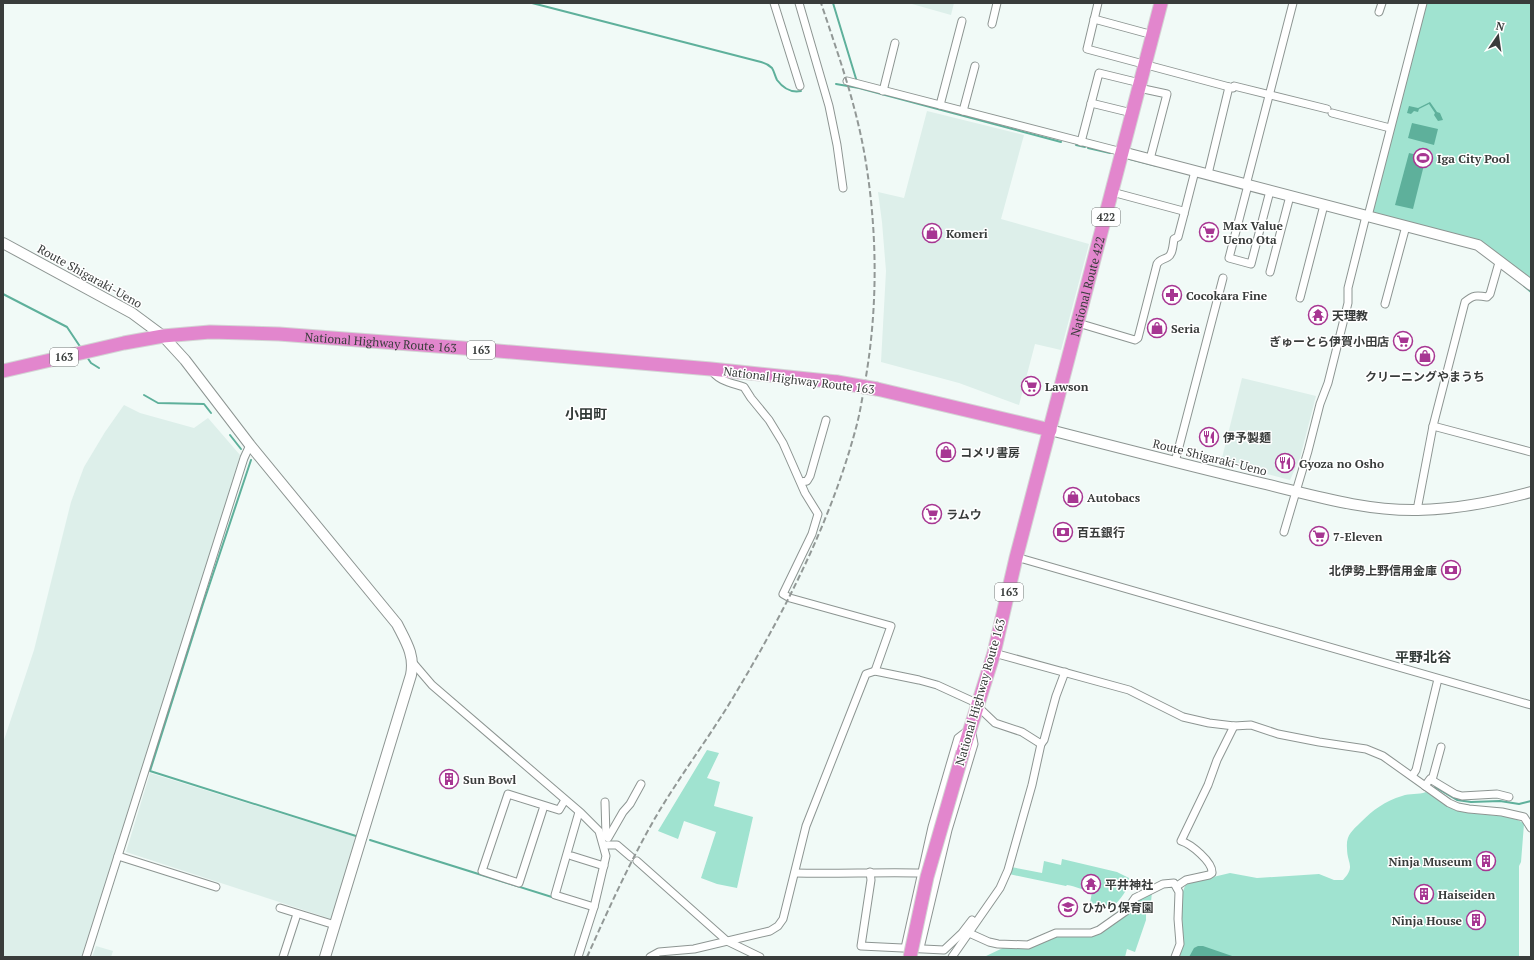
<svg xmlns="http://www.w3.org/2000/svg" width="1534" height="960" font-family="'PT Serif','Noto Sans JP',serif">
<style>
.built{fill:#ddefea}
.green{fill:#a0e3d0}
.water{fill:#5eb09b}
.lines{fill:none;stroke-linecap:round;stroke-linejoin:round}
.stream{stroke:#5eb09b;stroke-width:2}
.street-casing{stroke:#8d9592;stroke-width:9}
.secondary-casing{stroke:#8d9592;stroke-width:12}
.highway-casing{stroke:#d3d4d4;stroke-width:15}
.street{stroke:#fff;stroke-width:7}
.secondary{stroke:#fff;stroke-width:10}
.highway{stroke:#e286cd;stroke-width:13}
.rail{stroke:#929896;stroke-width:2;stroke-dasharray:6 3;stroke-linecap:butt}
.highway-bridge-casing{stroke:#d3d4d4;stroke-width:15;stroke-linecap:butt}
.highway-bridge{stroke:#e286cd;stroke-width:13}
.labels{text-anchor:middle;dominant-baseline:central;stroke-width:3;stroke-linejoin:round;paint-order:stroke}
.shield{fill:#fff;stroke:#747676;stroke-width:1}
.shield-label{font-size:11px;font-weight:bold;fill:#393c3b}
.poi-label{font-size:12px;font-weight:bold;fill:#393c3b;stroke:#fff;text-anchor:start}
.street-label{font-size:12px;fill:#393c3b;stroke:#fff}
.quarter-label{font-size:14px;font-weight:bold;fill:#323a37;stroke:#fff}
</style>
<rect width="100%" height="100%" fill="#f1faf7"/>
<g class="built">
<path d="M912 3H954L951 15 912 4Z"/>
<path d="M927 111 1024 135 1001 219 1089 244 1061 350 1035 344 1019 405 959 383 881 362 886 271 882 222 878 192 904 198Z"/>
<path d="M1242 378 1316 396 1300 458 1290 480 1221 462Z"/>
<path d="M124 405 140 413 194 428 208 418 240 455 235 476 82 957H3V743L34 650 71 502 84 467 105 432Z"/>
<path d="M150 773 356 837 331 919 126 852Z"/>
<path d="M96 946 113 951 111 957H92Z"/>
</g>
<g class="green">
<path d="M1424 3H1531V283L1485 247 1372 214Z"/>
<path d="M707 750 719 753 707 778 720 782 714 806 753 817 737 888 717 884 701 878 716 832 684 821 678 839 658 831Z"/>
<path d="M1426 792C1436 798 1445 806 1455 810 1472 816 1514 813 1524 824L1521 862 1519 866V957H1179C1180 953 1182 949 1183 945 1185 932 1176 891 1188 883L1230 873 1257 878 1319 874 1334 880H1343C1356 866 1347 864 1347 848 1346 835 1352 831 1361 822 1373 810 1385 801 1402 796 1410 793 1418 795 1426 792Z"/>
<path d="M1062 859 1117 872 1129 878C1130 889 1120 899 1113 907L1090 903 1092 892C1083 890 1075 886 1067 885L1066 886 1009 874 1011 867 1042 873 1044 861 1061 865Z"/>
<path d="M1152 892 1151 902 1146 903V920L1135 952 1127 949 1125 957H984L1007 946 1056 936H1091L1138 900Z"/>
</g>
<g class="water">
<path d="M1430 102 1437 112 1440 113 1443 120 1438 121 1434 115 1435 113 1429 104 1419 109 1418 112 1414 111 1411 114 1407 113 1409 106 1418 108Z"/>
<path d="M1412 123 1438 129 1434 145 1408 138Z"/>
<path d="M1409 153 1426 157 1413 209 1395 205Z"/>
<path d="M1198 946H1203L1235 957H1189L1194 948Z"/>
</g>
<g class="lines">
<g class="stream">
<path d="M532 3 761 62C765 63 769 65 772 68 774 71 775 76 777 80 783 88 791 93 801 91"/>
<path d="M833 3 857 82"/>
<path d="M836 84 859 88 1061 142"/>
<path d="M1076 145 1085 147"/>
<path d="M1088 148 1110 153"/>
<path d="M1130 159 1157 166"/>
<path d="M1524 286 1531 292"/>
<path d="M3 294 67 327 81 348"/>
<path d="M87 357 91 363 99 368"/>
<path d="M144 395 158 403 204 404 211 413"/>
<path d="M230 435 241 449"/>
<path d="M251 460 203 604 150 771 356 836"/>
<path d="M1435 787 1457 800 1471 802 1500 801 1519 804 1531 801"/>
<path d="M370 840 555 898"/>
</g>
<defs>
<g id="street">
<path d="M774 3 800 86"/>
<path d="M799 3 829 106 837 145 843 188"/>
<path d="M1098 3 1087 49 1233 88 1234 86 1327 109"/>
<path d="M1379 12 1382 3"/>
<path d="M1094 19 1153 35"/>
<path d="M992 24 997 3"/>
<path d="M847 81 1122 152"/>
<path d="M1139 88 1167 94 1150 159"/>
<path d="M883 91 895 43"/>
<path d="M1091 103 1132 113"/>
<path d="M940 105 962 21"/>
<path d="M963 111 975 66"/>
<path d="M1332 113 1390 128"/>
<path d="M1081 142 1099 73 1140 83"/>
<path d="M1208 174 1229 87"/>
<path d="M1246 185 1293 3"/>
<path d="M1248 185 1229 258 1251 264 1270 191"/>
<path d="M1184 214 1195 171"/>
<path d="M1368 216 1423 3"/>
<path d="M1270 272 1290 196"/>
<path d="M1300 298 1324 205"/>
<path d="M1385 304 1406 226"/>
<path d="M1078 323 1135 340 1138 338 1157 264C1160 259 1163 260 1168 257 1173 254 1173 244 1174 239L1178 237 1184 214 1183 211 1112 192"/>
<path d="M711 369C717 381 732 383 744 387L751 398 769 420 783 443 805 493 818 514 812 534 783 594 790 598 891 626 875 671"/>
<path d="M1433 426 1531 452"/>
<path d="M1175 462 1223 278"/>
<path d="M801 482 807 481 810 476 826 420"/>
<path d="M1417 510 1433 426 1465 302C1473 295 1477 295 1487 297L1490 294 1498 266 1502 262"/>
<path d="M1284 532 1308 451 1320 404 1328 383 1348 303V288L1366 216"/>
<path d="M1016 558 1023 559 1531 705"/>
<path d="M994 653 1129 690 1183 717 1209 723 1234 726 1251 725 1278 734 1319 742 1366 749 1383 756 1449 803 1458 807 1469 809 1502 812 1524 817 1531 828"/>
<path d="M414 664 432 685 581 813 599 831 606 856 594 907 578 957"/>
<path d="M1041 744 1044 740 1056 696 1065 672"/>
<path d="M1412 776 1416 770 1438 679"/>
<path d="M1432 780 1441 747"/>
<path d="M1425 786 1430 779 1455 794 1462 796 1497 794 1509 797"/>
<path d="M605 802 606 836"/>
<path d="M544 806 519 883 482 871 508 794 559 810 565 800"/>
<path d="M579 812 555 895 594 907"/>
<path d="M608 838 623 812 630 804 641 784"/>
<path d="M604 845H617L631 857"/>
<path d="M118 856 216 887"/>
<path d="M572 856 604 866"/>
<path d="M637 861 727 941 760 957"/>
<path d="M870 872 871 880 861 946 944 950 962 933 972 920"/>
<path d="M795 873C837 874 879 872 921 873"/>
<path d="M1177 886 1186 880 1209 875 1212 873C1213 862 1191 844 1181 841L1208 785 1217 760 1234 726"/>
<path d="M280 908 335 925"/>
<path d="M969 933 989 942 998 944 1028 945 1056 933H1091L1099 930 1126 911 1135 898 1163 884 1174 883 1179 892 1178 919 1180 944 1175 957"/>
<path d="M905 948 932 827 950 765 958 738 971 728 974 744 948 830 920 948"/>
<path d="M86 957 244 458 250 445"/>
<path d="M283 957 297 914"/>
<path d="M650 957 659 952 694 949 770 931 778 926 783 919 806 826 866 674 875 671 919 680 937 685 972 701 995 723 1022 732 1041 744 1032 785 1008 870 1000 888 952 957"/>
</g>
<g id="secondary">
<path d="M1122 152 1478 245 1531 285"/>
<path d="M3 243 132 313 163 336 185 360 250 445 397 624C406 642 415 655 411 675L325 957"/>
<path d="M1050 430C1120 448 1190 466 1261 483 1312 495 1364 511 1418 510 1457 509 1494 502 1531 492"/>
</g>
<g id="highway">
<path id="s1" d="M3 371 124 343 163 336 210 332 279 334 463 348 711 369 837 382"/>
<path d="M877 389 1050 430"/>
<path id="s2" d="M963 752 994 653 1016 558 1161 3"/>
</g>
</defs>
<use href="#street" class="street-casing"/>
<use href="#secondary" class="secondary-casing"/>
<use href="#highway" class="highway-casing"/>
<use href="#street" class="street"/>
<use href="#secondary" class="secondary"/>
<use href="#highway" class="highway"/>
<path class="rail" d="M587 957C609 908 631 859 658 813 682 773 710 736 734 696 785 611 832 520 857 424 860 412 862 400 864 388 878 312 878 234 865 157 856 104 838 54 821 3"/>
<defs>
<g id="highway-bridge">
<path d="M837 382 877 389"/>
<path d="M910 957 927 877 963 752"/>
</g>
</defs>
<use href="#highway-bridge" class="highway-bridge-casing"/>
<use href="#highway-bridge" class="highway-bridge"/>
</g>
<defs>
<symbol id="stadium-ring" viewBox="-11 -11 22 22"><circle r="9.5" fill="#fff" stroke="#a73692" stroke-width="1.5"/><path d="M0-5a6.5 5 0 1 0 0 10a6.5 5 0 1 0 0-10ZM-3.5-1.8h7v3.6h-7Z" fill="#a73692"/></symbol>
<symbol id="supermarket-ring" viewBox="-11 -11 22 22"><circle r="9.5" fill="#fff" stroke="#a73692" stroke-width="1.5"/><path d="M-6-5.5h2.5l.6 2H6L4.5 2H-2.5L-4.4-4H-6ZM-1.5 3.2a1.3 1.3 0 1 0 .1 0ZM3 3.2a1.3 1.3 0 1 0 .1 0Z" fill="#a73692"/></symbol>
<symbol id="shop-ring" viewBox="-11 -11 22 22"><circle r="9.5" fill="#fff" stroke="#a73692" stroke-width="1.5"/><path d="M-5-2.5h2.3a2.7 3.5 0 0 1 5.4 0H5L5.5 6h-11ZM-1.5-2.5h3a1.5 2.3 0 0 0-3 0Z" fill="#a73692"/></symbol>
<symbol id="pharmacy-ring" viewBox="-11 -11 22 22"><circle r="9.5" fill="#fff" stroke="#a73692" stroke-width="1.5"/><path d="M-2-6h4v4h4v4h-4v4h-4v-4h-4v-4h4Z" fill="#a73692"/></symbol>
<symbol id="temple-ring" viewBox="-11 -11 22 22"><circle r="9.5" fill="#fff" stroke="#a73692" stroke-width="1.5"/><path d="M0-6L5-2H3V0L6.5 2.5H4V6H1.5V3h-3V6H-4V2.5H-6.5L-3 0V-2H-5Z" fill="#a73692"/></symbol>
<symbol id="restaurant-ring" viewBox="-11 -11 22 22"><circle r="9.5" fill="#fff" stroke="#a73692" stroke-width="1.5"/><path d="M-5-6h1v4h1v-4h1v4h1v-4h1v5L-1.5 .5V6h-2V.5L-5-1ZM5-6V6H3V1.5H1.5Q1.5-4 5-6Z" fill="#a73692"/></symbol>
<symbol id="bank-ring" viewBox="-11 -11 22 22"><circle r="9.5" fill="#fff" stroke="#a73692" stroke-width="1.5"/><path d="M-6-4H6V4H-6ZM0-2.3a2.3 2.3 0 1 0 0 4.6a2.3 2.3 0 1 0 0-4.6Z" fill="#a73692"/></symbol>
<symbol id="building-ring" viewBox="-11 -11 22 22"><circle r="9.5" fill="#fff" stroke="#a73692" stroke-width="1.5"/><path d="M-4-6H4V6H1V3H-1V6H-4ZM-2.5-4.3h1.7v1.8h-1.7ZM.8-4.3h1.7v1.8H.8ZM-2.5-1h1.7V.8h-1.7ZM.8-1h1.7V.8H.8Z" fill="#a73692"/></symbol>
<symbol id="school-ring" viewBox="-11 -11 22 22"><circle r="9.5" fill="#fff" stroke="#a73692" stroke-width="1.5"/><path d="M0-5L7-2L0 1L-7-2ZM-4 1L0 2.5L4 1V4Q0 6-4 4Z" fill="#a73692"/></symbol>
</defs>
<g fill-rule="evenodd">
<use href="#stadium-ring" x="1412" y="147" width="22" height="22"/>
<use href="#supermarket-ring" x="1198" y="221" width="22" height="22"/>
<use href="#shop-ring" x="921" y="222" width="22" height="22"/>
<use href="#pharmacy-ring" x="1161" y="284" width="22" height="22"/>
<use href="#temple-ring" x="1307" y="304" width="22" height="22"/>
<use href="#shop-ring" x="1146" y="317" width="22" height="22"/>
<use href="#supermarket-ring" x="1392" y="330" width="22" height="22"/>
<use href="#shop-ring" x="1414" y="345" width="22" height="22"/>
<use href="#supermarket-ring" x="1020" y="375" width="22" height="22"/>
<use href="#restaurant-ring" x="1198" y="426" width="22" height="22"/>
<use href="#shop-ring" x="935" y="441" width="22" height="22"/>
<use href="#restaurant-ring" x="1274" y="452" width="22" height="22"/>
<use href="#shop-ring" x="1062" y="486" width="22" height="22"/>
<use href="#supermarket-ring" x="921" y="503" width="22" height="22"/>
<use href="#bank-ring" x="1052" y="521" width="22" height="22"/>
<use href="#supermarket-ring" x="1308" y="525" width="22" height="22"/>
<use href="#bank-ring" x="1440" y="559" width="22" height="22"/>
<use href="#building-ring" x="438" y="768" width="22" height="22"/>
<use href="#building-ring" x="1475" y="850" width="22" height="22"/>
<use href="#temple-ring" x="1080" y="873" width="22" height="22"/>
<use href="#building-ring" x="1413" y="883" width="22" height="22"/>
<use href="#school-ring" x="1057" y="896" width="22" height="22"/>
<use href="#building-ring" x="1465" y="909" width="22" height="22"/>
</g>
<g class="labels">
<g class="shield">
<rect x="1092" y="208" width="28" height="18" rx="3"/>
<rect x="467" y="341" width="28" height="18" rx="3"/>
<rect x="50" y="348" width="28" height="18" rx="3"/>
<rect x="995" y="583" width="28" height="18" rx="3"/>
</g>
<g class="shield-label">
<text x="1106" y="217">422</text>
<text x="481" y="350">163</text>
<text x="64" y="357">163</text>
<text x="1009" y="592">163</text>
</g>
<g class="poi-label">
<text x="1437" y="158">Iga City Pool</text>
<text x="1223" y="225">Max Value<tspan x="1223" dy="14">Ueno Ota</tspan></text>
<text x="946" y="233">Komeri</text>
<text x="1186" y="295">Cocokara Fine</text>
<text x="1332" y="315">天理教</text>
<text x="1171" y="328">Seria</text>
<text x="1389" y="341" text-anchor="end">ぎゅーとら伊賀小田店</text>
<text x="1425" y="376" text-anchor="middle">クリーニングやまうち</text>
<text x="1045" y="386">Lawson</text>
<text x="1223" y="437">伊予製麺</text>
<text x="960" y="452">コメリ書房</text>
<text x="1299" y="463">Gyoza no Osho</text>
<text x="1087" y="497">Autobacs</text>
<text x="946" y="514">ラムウ</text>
<text x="1077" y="532">百五銀行</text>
<text x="1333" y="536">7-Eleven</text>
<text x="1437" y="570" text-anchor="end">北伊勢上野信用金庫</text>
<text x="463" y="779">Sun Bowl</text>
<text x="1472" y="861" text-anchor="end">Ninja Museum</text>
<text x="1105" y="884">平井神社</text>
<text x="1438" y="894">Haiseiden</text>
<text x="1082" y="907">ひかり保育園</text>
<text x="1462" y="920" text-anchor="end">Ninja House</text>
</g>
<g class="street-label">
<text transform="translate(90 276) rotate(29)">Route Shigaraki-Ueno</text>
<text stroke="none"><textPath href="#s2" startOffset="482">National Route 422</textPath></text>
<text stroke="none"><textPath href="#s1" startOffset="382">National Highway Route 163</textPath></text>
<text transform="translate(799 380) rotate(7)">National Highway Route 163</text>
<text transform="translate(1210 457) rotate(14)">Route Shigaraki-Ueno</text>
<text transform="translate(980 692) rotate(-74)">National Highway Route 163</text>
</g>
<g class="quarter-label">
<text x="586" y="413">小田町</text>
<text x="1423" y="656">平野北谷</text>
</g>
</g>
<rect width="1534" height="960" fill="none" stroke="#393c3b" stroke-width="8"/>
<g transform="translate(1498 36) rotate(13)" stroke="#ffffff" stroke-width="3" paint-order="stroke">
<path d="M0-3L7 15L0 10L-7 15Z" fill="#393c3b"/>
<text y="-6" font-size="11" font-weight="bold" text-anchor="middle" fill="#393c3b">N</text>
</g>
</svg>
